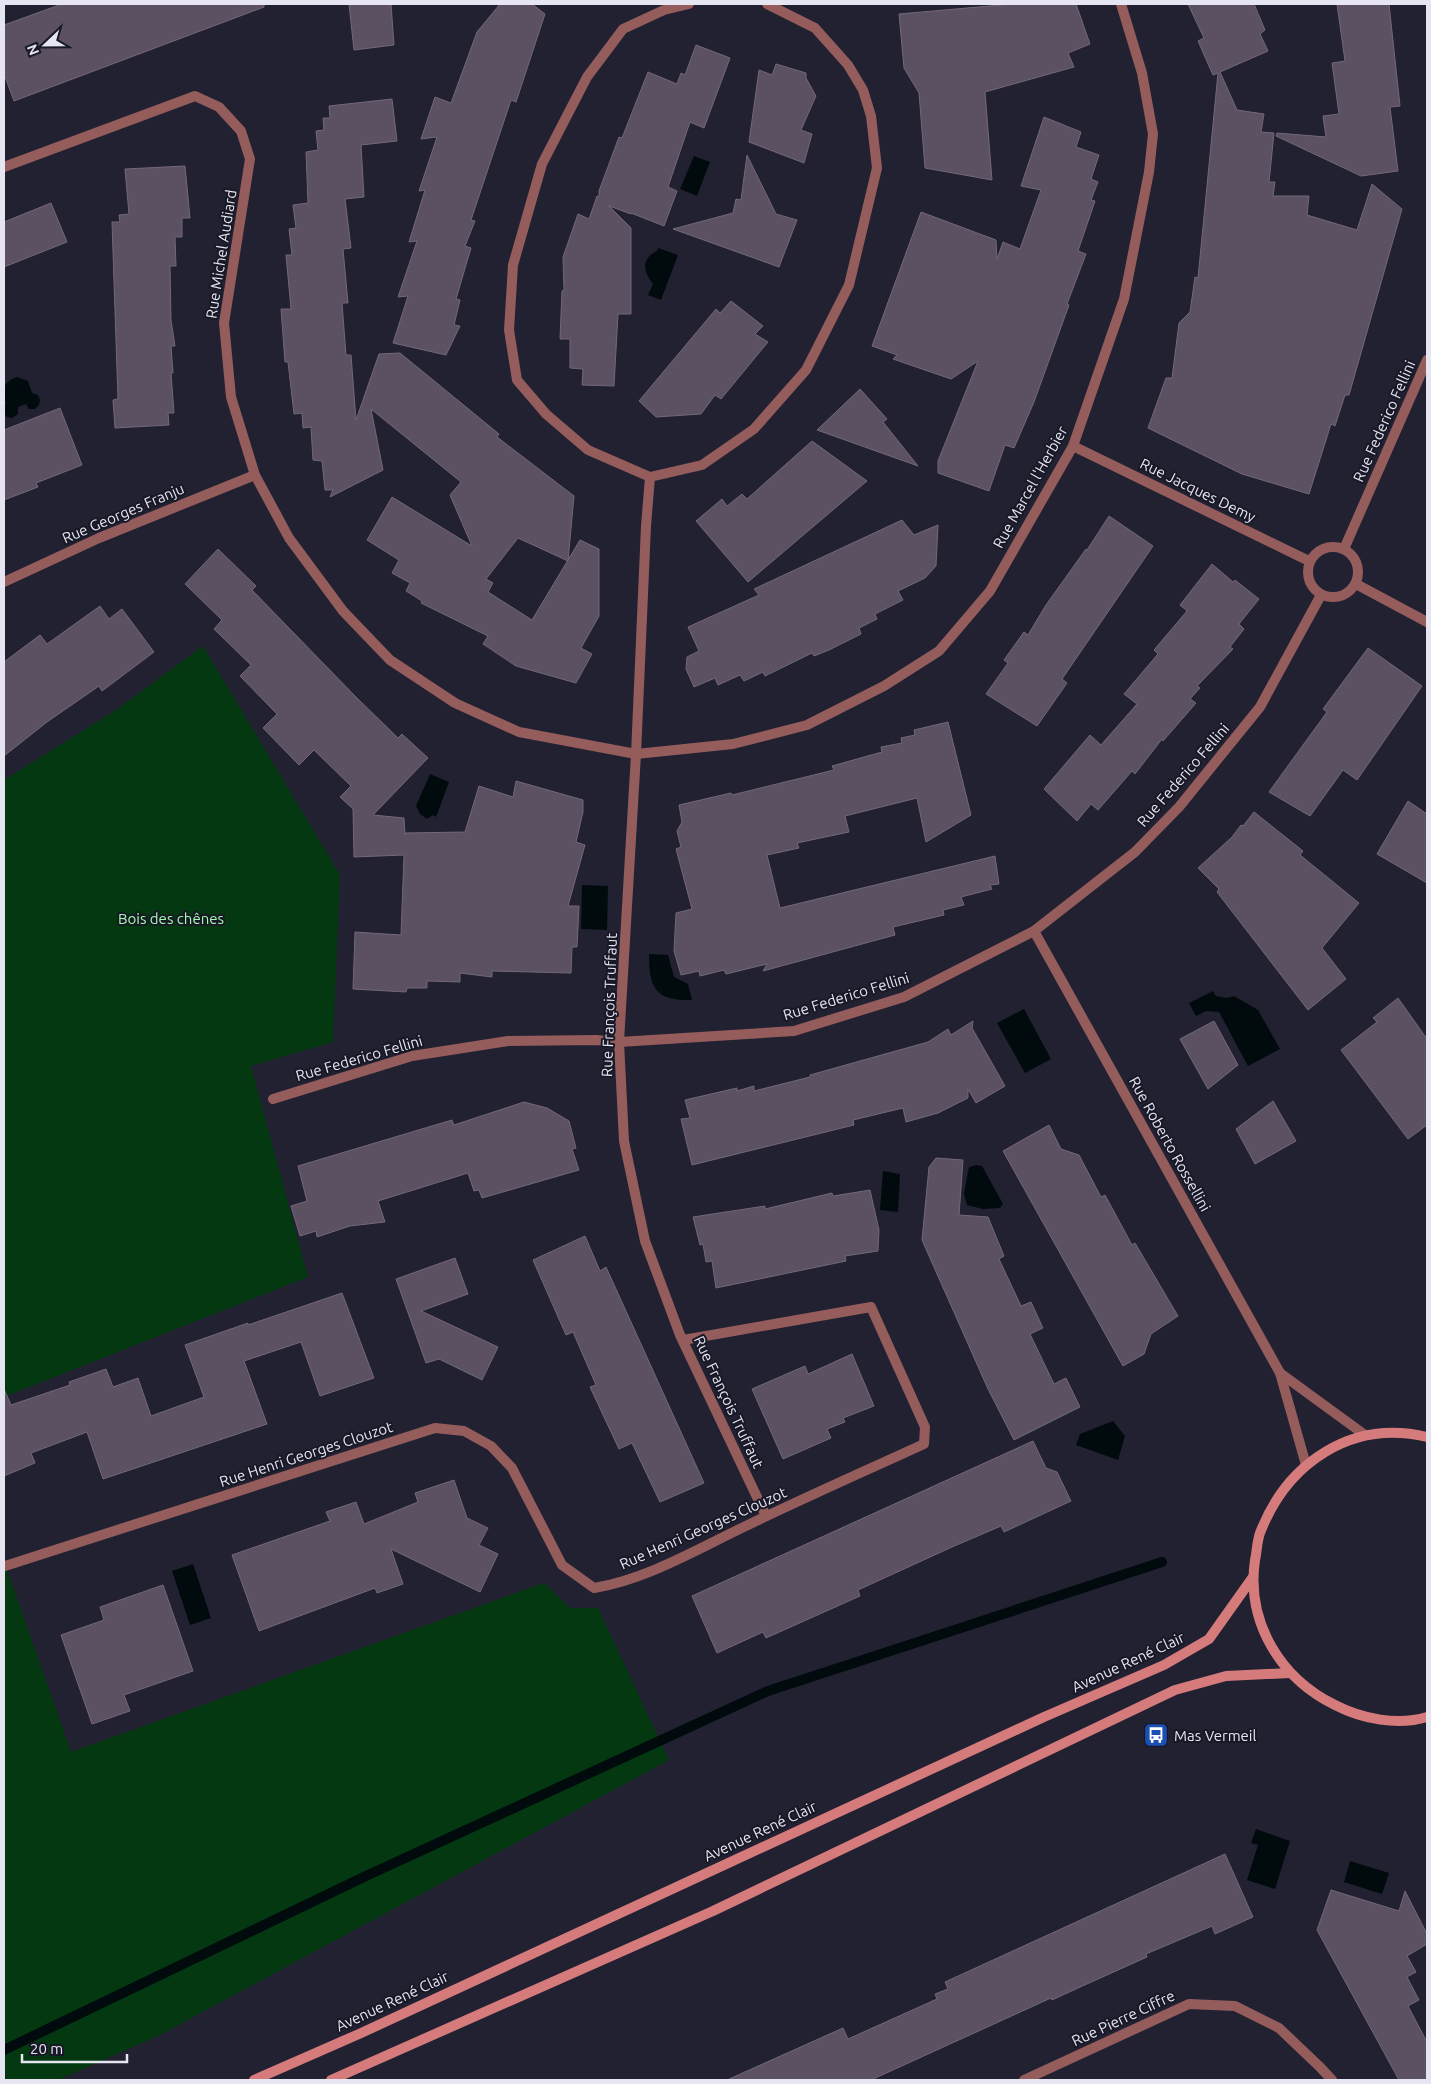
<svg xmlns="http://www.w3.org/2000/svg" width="1431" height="2084" font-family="Ubuntu,sans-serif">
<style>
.green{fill:#033810}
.water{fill:#010b0e}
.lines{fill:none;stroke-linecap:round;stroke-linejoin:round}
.stream{stroke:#010b0e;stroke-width:10}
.building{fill:#5c5162;stroke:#73687a}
.minor{stroke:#955c5c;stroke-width:10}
.secondary{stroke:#d67b7c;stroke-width:10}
.labels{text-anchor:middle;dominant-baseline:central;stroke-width:4;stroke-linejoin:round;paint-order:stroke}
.street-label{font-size:15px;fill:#e5e6f1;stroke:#181827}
.park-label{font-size:15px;fill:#a3fbac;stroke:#181827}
.poi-label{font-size:15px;fill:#e5e6f1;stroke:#181827;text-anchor:start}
</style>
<rect width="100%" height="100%" fill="#212131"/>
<g class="green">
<path d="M203 646 340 875 333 1042 251 1066 308 1277 4 1397V780L116 710Z"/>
<path d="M4 1561 71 1752 544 1583 570 1608H598L669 1760 160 2035 58 2080H4Z"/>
</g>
<g class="water">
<path d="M694 156 710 162 697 196 680 189Z"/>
<path d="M658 248 678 255 661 300 648 295 653 284C643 272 641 258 657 251Z"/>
<path d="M17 377 28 381 32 393 38 395 40 400 39 405 35 409H29L26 404 18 407V414L12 418 7 417 4 413V407L6 403C1 390 4 381 17 377Z"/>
<path d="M430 774 449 782 436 817 433 815 427 819 420 814 416 806Z"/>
<path d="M582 885 608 886 607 930 581 929Z"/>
<path d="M649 954 668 955 674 977 688 984 692 1000C655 1001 649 988 649 954Z"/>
<path d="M1213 991 1216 996 1227 998 1234 996 1258 1010 1280 1049 1248 1066 1219 1012 1206 1011 1196 1016 1189 1003Z"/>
<path d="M1024 1009 1051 1059 1025 1073 997 1023Z"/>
<path d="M977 1165 982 1166 1003 1204 1000 1208 983 1209 967 1205 964 1193 969 1167Z"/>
<path d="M883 1171 900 1174 898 1212 880 1210Z"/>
<path d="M1113 1421 1125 1436 1118 1460 1076 1445 1080 1434Z"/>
<path d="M193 1564 211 1618 190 1625 172 1571Z"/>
<path d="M1256 1829 1290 1841 1275 1889 1247 1880 1258 1845 1251 1843Z"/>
<path d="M1350 1861 1389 1873 1382 1894 1344 1882Z"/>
</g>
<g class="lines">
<path class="stream" d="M4 2050 366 1876 768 1691 1162 1562"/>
</g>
<g class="building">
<path d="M62 4H264V7L14 101 4 74V25Z"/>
<path d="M349 4H391L394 45 354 50Z"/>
<path d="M500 4H532L545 14 516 102 511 100 471 220 475 221 465 246 471 248 456 299 460 300 454 325 460 326 446 355 393 343 408 296 398 297 417 241 409 242 425 190 419 191 437 137 421 139 435 97 451 103 477 32Z"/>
<path d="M1012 4H1076L1090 44 1068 53 1074 67 985 92 992 180 925 168 919 93 904 68 899 14Z"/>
<path d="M1188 4H1254L1265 30 1260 34 1268 51 1220 72 1237 110 1264 114 1261 132 1274 133 1269 182H1275L1273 196H1309L1307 215 1357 230 1372 184 1402 209 1349 395H1345L1335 426 1331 424 1309 494 1242 474 1148 428 1166 378H1172L1179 323 1190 312 1195 277 1198 278 1218 73 1213 75 1198 41 1204 38Z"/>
<path d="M1337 4H1389L1400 106 1390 107 1398 171 1361 176 1276 136 1277 133 1326 137 1323 116 1339 114 1332 63 1345 61Z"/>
<path d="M696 45 730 58 704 128 690 122 668 187 677 191 664 226 631 213V214L609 206 631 228V314H618L614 386 582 385 583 369 570 368V339H560L562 291 564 290 563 257 578 214 589 219 597 196 599 197V191L619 137 622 138 648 72 677 84 681 73 685 75Z"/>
<path d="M776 64 806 73V78L816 96 801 130 812 134 804 163 749 142 759 70 772 75Z"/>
<path d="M392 99 397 141 361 145 364 197 345 199 351 248 343 249 348 303H342L346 355H351L356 420 379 354 400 353 499 434 497 437 574 496 568 561 518 538 486 579 493 583 488 592 532 620 580 540 599 549V616L581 648 592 654 576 683 516 666 483 644 488 636 421 603 422 601 406 591 410 583 392 573 399 560 367 540 392 497 472 546 450 495 461 482 371 409 383 470 330 497 333 490H325L322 461 313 460 311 427 303 428 302 413 294 414 288 362H285L281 309H291L286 255H292L289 229 296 228 293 205 308 203 306 152 318 150 316 131 324 130 323 118H330L329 106Z"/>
<path d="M1044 117 1081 132 1076 147 1099 155 1091 179 1098 182 1091 200 1095 201 1078 251 1086 254 1067 304 1069 305 1034 402 1014 448 1005 445 989 491 938 473V461L978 361 951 379 893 359 897 355 872 346 921 212 996 240 997 259 1003 242 1020 249 1041 190 1021 186Z"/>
<path d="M747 155 776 214 797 220 779 267 673 229 733 213 736 199 741 200Z"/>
<path d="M185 166 190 218H182V237H175L176 266H170L171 320 175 346H171L173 373H171L174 413H168L169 425 115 428 113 400 118 399 112 222H120L119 215 129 214 125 169Z"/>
<path d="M51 203 67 242 4 267V222Z"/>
<path d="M731 301 763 326 755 334 768 342 721 399 715 395 701 414 656 417 639 401 716 309 720 313Z"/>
<path d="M860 389 887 419 883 422 918 466 817 430Z"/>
<path d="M60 408 82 465 36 483 38 487 4 500V430Z"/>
<path d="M812 441 867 481 748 582 696 521 722 499 727 506 742 494 747 499Z"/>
<path d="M1109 516 1153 546 1062 679 1067 683 1037 726 986 694 1008 663 1004 660 1024 632 1028 635 1046 605 1086 549 1087 550Z"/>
<path d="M902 520 914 535 938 525 936 566 925 578 898 591 903 600 875 614 877 619 859 628 861 634 829 650 814 656 812 653 765 676 763 672 744 681 740 675 718 685 715 678 694 687 686 669 687 657 699 651 688 627 759 595 754 589Z"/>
<path d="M218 549 256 586 252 590 355 696 398 738 402 734 428 758 373 815 404 818 405 835V833L465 832 479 786 513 797 516 781 583 800V812L576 842 585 845 568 906H579L577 947H572L571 973 492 971V977L460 973V982L427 981V988H407L406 992 353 989 355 932 401 935 404 855 354 857 353 809 340 797 351 786 314 750 299 765 263 728 277 714 240 676 251 665 214 629 222 620 185 584Z"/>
<path d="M1212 564 1233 582 1235 580 1259 599 1239 624 1244 629 1230 647 1233 649 1197 686 1200 688 1190 699 1196 703 1163 741 1162 739 1135 774 1132 771 1098 810 1091 804 1077 821 1044 789 1090 735 1101 745 1137 704 1124 694 1158 654 1154 650 1187 611 1180 605Z"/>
<path d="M100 606 109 619 122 609 154 652 102 691 99 686 47 722 4 756V662L40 635 47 644Z"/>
<path d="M1368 648 1422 686 1357 780 1343 770 1310 816 1269 792 1327 712 1323 709Z"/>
<path d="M948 722 971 815 926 842 917 798 845 816 849 832 797 843 799 848 767 855 780 908 995 856 999 884 990 885 992 889 961 897 964 905 943 910 944 915 893 927 895 935 763 971 767 964 726 974 724 970 700 976 699 971 681 975 674 951 676 913 692 909 676 849 681 847 677 831 682 822 679 805 731 793 732 795 834 770 832 766 882 752 881 747 902 743 901 738 915 735 914 730Z"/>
<path d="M1408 801 1427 814V883L1377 854Z"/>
<path d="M1254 812 1303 851 1300 855 1359 903 1322 948 1346 979 1308 1010 1217 892 1219 889 1198 868 1232 837 1241 825 1243 826Z"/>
<path d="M1398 998 1427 1039V1125L1408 1139 1341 1050 1377 1022 1373 1018Z"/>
<path d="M973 1021 972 1028 1005 1086 976 1103 968 1089V1098L938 1113 906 1122 903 1108 853 1120 854 1125 692 1165 681 1119 690 1118 685 1100 737 1088V1091L754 1086V1091L810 1077V1075L928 1042 948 1029 951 1035Z"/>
<path d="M1214 1021 1238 1065 1208 1089 1180 1039Z"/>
<path d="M1273 1101 1296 1141 1255 1164 1236 1129Z"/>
<path d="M524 1102 547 1108 569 1121 576 1148 572 1149 579 1170 482 1198 479 1190 474 1191 468 1173 378 1201 385 1222 350 1226 317 1237 316 1231 300 1236 291 1206 307 1201 298 1166 452 1120 454 1125Z"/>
<path d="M1049 1125 1061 1149 1079 1155 1101 1197 1105 1195 1132 1245 1135 1243 1178 1316 1151 1334 1144 1354 1123 1366 1003 1151Z"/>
<path d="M936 1158 963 1160 959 1215 988 1217 1004 1256 999 1259 1021 1306 1031 1302 1043 1328 1030 1334 1054 1384 1066 1378 1080 1407 1014 1440 988 1389 922 1240 929 1167Z"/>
<path d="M870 1190 879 1230 878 1251 845 1256 846 1261 716 1288 712 1261 706 1262 703 1244 700 1245 693 1217 765 1206V1209L832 1193 833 1196Z"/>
<path d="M585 1236 600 1271 606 1267 704 1483 660 1502 632 1443 619 1449 590 1387 596 1385 573 1332 566 1335 533 1260Z"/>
<path d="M455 1258 468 1294 421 1311 498 1347 482 1380 439 1359 426 1363 396 1279Z"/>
<path d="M342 1293 374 1378 320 1396 301 1342 244 1361 267 1424 103 1479 87 1432 31 1453 35 1463 4 1476V1389L11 1405 70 1385 69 1382 106 1369 113 1387 138 1378 151 1416 204 1397 185 1345 248 1323V1325Z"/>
<path d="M852 1354 874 1406 843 1418 845 1422 827 1429 831 1438 783 1459 752 1389 805 1366 808 1374Z"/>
<path d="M1033 1441 1046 1468 1057 1472 1071 1501 1004 1532 1001 1526 952 1547 858 1590 860 1596 766 1638 763 1632 717 1653 692 1596Z"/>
<path d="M454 1480 467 1518 488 1528 479 1545 498 1554 480 1592 391 1549 403 1584 377 1593 375 1588 259 1631 232 1555 330 1521 326 1512 356 1502 364 1524 418 1502 415 1493Z"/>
<path d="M163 1585 193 1671 124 1695 130 1711 92 1724 61 1635 104 1620 100 1607Z"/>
<path d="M1225 1854 1253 1917 1215 1934 1212 1926 1146 1954 1147 1957 1078 1988 1052 2000 1051 1998 871 2080H727L843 2028 848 2039 937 1999 935 1994 948 1989 945 1982Z"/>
<path d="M1331 1890 1399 1911 1405 1891 1427 1934V1944L1407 1956 1416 1972 1407 1977 1419 2000 1408 2006 1427 2042V2080H1399L1317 1930Z"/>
</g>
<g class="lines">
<g class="minor">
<path d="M689 4 664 10 623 29 587 77 542 164 513 265 509 330 517 380 546 414 588 450 650 477 702 465 754 429 806 370 849 285 877 168 871 116 863 90 848 65 815 28 767 4"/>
<path d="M4 167 195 96 219 107 241 131 250 159 224 323 231 397 255 475 289 538 343 611 390 660 455 703 519 732 636 754 733 744 807 725 884 686 939 651 990 591 1073 446 1124 299 1149 172 1153 134 1142 73 1121 4"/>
<path d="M1073 446 1309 561"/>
<path d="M650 477 646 526 636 754 619 1042 624 1141 645 1241 680 1335 766 1516"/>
<circle cx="1333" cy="572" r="25"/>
<path d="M1344 549 1427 360"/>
<path d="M4 582 99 538 255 475"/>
<path d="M1356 584 1427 622"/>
<path d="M1034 931 1280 1373 1306 1465"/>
<path d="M273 1099 412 1056 508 1041 596 1040 619 1042 794 1031 904 997 1034 931 1135 852 1179 807 1260 707 1321 595"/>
<path d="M1280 1373 1365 1435"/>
<path d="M5 1566 435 1428 464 1431 491 1446 512 1468 562 1565 594 1588C648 1579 699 1548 748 1525 806 1497 865 1471 924 1444L925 1427 871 1307 683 1340"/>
<path d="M1024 2080 1189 2004 1235 2006 1279 2028 1319 2066 1332 2080"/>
</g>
<g class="secondary">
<path d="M1427 1437C1351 1419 1287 1463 1260 1533 1257 1541 1257 1551 1255 1560 1246 1622 1280 1678 1335 1705 1362 1719 1398 1726 1427 1717"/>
<path d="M254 2080 359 2034 1044 1717 1164 1665 1209 1639 1253 1577"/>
<path d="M331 2080 713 1911 1175 1690 1226 1676 1290 1673"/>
</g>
</g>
<defs>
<symbol id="bus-square" viewBox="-11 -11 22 22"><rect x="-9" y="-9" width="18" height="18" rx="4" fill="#1a4fb4" stroke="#181827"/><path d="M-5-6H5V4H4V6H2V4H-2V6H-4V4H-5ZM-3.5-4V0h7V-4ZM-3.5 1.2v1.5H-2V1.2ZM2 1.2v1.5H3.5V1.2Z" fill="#fff"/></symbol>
</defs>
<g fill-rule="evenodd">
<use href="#bus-square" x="1142" y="1721" width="28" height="28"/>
</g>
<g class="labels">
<g class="street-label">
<text transform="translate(221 254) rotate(-81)">Rue Michel Audiard</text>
<text transform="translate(1384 421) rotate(-66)">Rue Federico Fellini</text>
<text transform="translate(1030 487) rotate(-61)">Rue Marcel l'Herbier</text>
<text transform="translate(1198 490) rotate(26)">Rue Jacques Demy</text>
<text transform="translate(123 513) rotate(-23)">Rue Georges Franju</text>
<text transform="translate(1183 775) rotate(-49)">Rue Federico Fellini</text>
<text transform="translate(846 996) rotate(-17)">Rue Federico Fellini</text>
<text transform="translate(609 1005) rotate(-88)">Rue François Truffaut</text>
<text transform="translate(359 1058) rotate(-16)">Rue Federico Fellini</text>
<text transform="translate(1170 1144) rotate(61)">Rue Roberto Rossellini</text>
<text transform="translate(729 1402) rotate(65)">Rue François Truffaut</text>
<text transform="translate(306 1454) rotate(-18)">Rue Henri Georges Clouzot</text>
<text transform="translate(703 1528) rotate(-24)">Rue Henri Georges Clouzot</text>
<text transform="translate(1128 1662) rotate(-25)">Avenue René Clair</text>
<text transform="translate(760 1831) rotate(-25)">Avenue René Clair</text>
<text transform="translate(392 2001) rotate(-25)">Avenue René Clair</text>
<text transform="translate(1123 2018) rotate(-25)">Rue Pierre Ciffre</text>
</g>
<g class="park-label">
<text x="171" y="918">Bois des chênes</text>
</g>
<g class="poi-label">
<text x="1174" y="1735">Mas Vermeil</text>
</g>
</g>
<rect width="1431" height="2084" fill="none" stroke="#e5e6f1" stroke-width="10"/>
<g transform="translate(45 45) rotate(248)" stroke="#181827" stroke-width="4" paint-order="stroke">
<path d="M0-4L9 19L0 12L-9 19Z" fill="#e5e6f1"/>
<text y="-8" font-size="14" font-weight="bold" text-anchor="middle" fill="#e5e6f1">N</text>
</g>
<path d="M22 2054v8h105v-8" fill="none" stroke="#e5e6f1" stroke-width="2.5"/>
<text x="30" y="2054" font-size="15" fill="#e5e6f1" stroke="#181827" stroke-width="4" paint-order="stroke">20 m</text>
</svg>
